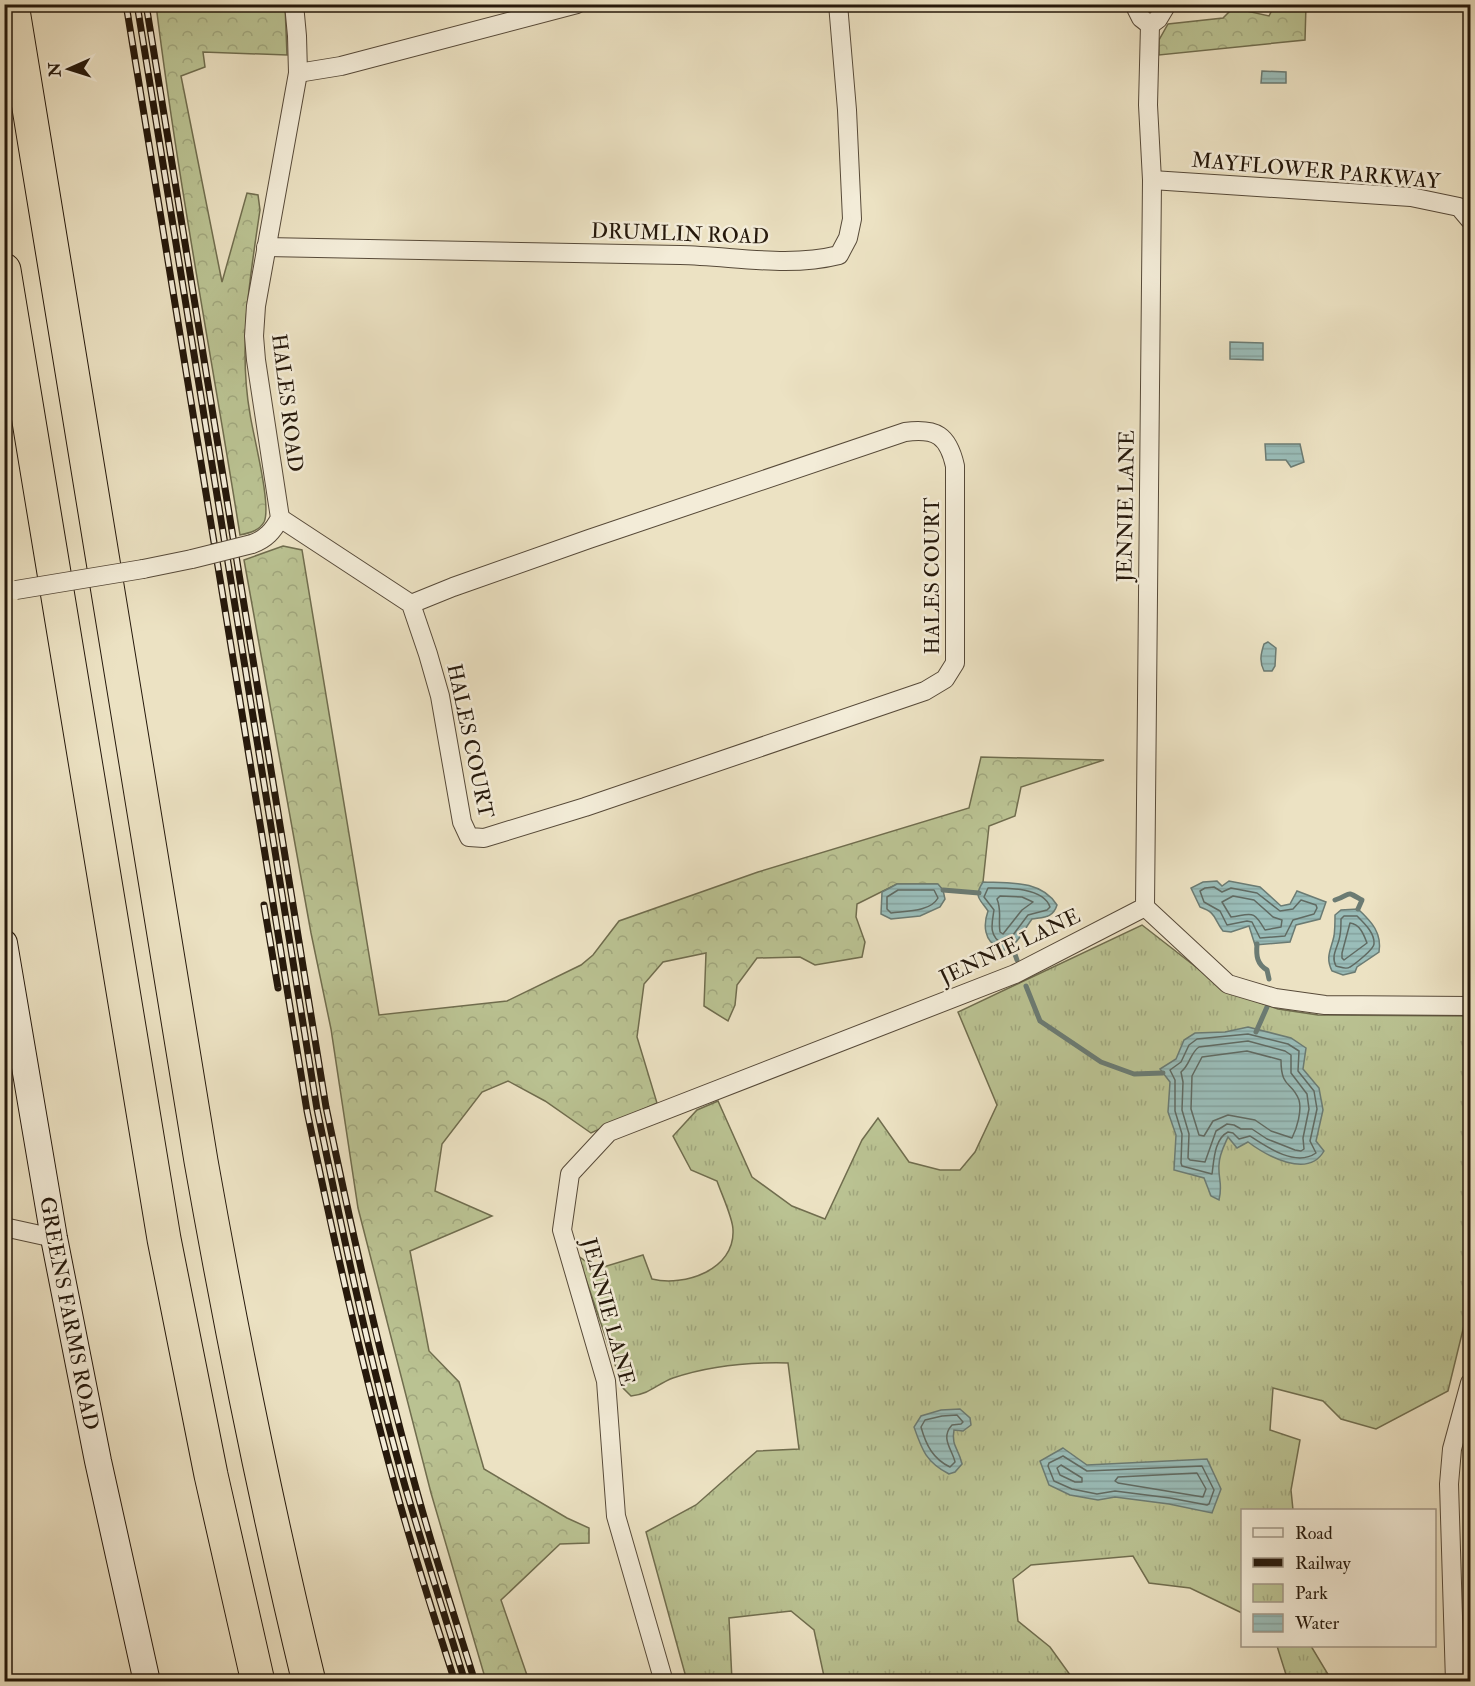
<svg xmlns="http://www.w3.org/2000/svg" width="1475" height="1686" font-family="'IM FELL Double Pica',serif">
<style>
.forest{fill:url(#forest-crowns);stroke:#706d4e;stroke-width:1.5}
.park{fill:url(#park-tufts);stroke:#706d4e;stroke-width:1.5}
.water{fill:url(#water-rules);stroke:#6b7b73;stroke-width:1.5}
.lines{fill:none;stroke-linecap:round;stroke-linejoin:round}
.shore{stroke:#606a62;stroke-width:1.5}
.stream{stroke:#6b7b73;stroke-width:5}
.street-casing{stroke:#574a39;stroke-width:20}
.secondary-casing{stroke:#25180b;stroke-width:28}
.highway-casing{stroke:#25180b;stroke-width:35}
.street{stroke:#f3ecd8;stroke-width:18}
.secondary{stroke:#f3ecd8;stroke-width:26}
.highway{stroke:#ece2c3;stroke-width:33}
.rail-casing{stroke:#25180b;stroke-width:7}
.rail{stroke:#f3ecd8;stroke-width:4.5;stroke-dasharray:14;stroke-linecap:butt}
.street-bridge-casing{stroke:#574a39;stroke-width:20;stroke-linecap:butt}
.street-bridge{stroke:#f3ecd8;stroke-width:18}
.labels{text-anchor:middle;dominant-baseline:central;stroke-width:5;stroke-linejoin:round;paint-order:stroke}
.street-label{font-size:21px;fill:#25180b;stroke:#f3ecd8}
</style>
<defs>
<pattern id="forest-crowns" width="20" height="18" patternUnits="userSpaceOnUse" patternTransform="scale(1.5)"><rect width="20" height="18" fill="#bac292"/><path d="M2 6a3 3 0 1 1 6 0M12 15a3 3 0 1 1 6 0" fill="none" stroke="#a0a67d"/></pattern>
<pattern id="park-tufts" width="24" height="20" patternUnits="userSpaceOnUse" patternTransform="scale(1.5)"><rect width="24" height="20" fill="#bac292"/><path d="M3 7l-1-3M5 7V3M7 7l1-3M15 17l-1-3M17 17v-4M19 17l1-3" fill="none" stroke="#a0a67d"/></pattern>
<pattern id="water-rules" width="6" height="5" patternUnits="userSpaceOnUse" patternTransform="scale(1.5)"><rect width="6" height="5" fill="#9abdb9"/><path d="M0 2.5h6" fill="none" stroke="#85a29e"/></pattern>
</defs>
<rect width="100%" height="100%" fill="#ece2c3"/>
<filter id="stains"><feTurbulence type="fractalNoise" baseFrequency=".00333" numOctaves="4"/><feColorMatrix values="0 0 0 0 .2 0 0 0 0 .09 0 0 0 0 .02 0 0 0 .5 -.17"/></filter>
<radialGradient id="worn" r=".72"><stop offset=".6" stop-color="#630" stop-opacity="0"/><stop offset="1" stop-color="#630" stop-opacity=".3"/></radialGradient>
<g class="forest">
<path d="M1275 4 1306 5 1305 40 1159 55V40L1168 24 1223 18 1233 8 1269 16Z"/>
<path d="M156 5H285L287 55 203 52 205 67 181 76 222 282 247 193 258 195 260 210C250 278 238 346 250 414 253 435 272 506 264 522 259 531 249 533 240 535 212 358 178 182 156 5Z"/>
<path d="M283 546 302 550 379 1015 507 1001 581 965 593 955 619 921 758 872 969 808 981 757 1104 760 1021 787 1015 816 989 826 983 882 979 893 943 890 937 884H897L857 904 856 917 865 942 862 957 815 965 800 957 757 958 737 985 735 1005 728 1021 704 1006 706 953 663 962 644 984 637 1037 657 1103 591 1133 545 1101 508 1081 482 1092 442 1144 435 1191 492 1216 410 1251 429 1351 459 1382 484 1469 567 1518 589 1528V1543L560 1544 501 1600 529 1681H486L431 1493 358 1208 331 1029 311 933 244 560Z"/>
</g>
<g class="park">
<path d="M1142 925 1227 991 1278 1009 1318 1015 1470 1016V1301L1448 1391 1376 1429 1341 1419 1323 1401 1273 1388 1270 1430 1300 1440 1291 1490 1293 1510H1242V1613L1190 1588 1149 1583 1133 1556 1031 1565 1013 1579 1018 1621 1050 1647 1073 1679V1681H825L814 1630 791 1611 729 1618 732 1681H687L646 1532 696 1505 757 1451 799 1449 788 1363C750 1362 709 1366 673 1378 657 1384 650 1394 631 1396L623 1388 578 1256 597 1269 643 1255 652 1279C684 1287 735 1270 733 1230 733 1218 721 1193 717 1181L691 1170 673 1136 697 1110 718 1101 752 1177 792 1206 825 1219 862 1140 878 1118 909 1162 940 1170H960L975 1152 997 1105 958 1012Z"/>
<path d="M1277 1646H1311L1332 1681H1288Z"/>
</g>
<g class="water">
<path d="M1262 71 1286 72V83H1261Z"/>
<path d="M1230 342 1263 343V360L1230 359Z"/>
<path d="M1265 444H1300L1304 462 1291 467 1286 460H1266Z"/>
<path d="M1268 642 1276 648 1275 666 1272 671H1264C1259 662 1261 653 1264 644Z"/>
<path d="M1217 881 1222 886 1229 881 1260 887 1281 906 1290 904 1297 891 1326 902 1320 919 1296 925 1290 942 1255 945 1249 926 1231 932 1223 931C1213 918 1217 913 1200 907L1191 888 1203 882Z"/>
<path d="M983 882C1010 883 1041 880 1057 905 1053 918 1044 917 1032 919 1025 928 1018 944 1008 949 1004 951 1003 950 999 948 984 941 983 925 988 911 980 899 973 897 983 882Z"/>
<path d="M897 884H938L943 890 945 899 940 907 920 916 891 919 881 914 882 892Z"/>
<path d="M1358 909C1372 922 1382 933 1379 952L1357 967 1355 972 1343 975 1332 971C1325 957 1331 950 1334 936 1335 929 1335 922 1335 915L1341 910Z"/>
<path d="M1248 1027 1291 1038 1306 1048 1303 1069 1319 1088 1323 1110 1316 1141 1324 1151C1308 1179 1267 1156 1248 1142L1237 1148 1228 1137C1224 1146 1219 1155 1219 1165 1218 1179 1223 1184 1219 1200L1211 1196 1204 1178 1174 1170 1176 1135 1168 1112 1170 1082 1160 1069 1176 1059 1184 1040 1195 1033 1225 1032Z"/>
<path d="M960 1409 970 1418 971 1425 963 1431 954 1430C951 1446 959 1449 962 1464L955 1472 949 1474C926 1462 922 1450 914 1427L921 1416 941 1410Z"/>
<path d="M1063 1448 1087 1465 1207 1459 1221 1489 1212 1513 1169 1504 1115 1497 1098 1500 1070 1495 1049 1485 1040 1461Z"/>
</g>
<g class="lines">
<g class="shore">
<path d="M1214 887 1222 892 1231 888 1257 893 1280 911 1293 909 1301 900 1316 905 1317 908 1314 914 1293 920 1285 936 1260 938 1252 922 1247 921 1227 925 1220 911 1204 902 1200 891 1205 888Z"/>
<path d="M988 888C1006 888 1043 887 1050 907L1047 910 1028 915 1010 939 1003 944C988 936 992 923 994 910L984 897Z"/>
<path d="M898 890H934L938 898C930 912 906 911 891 913L887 909V897Z"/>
<path d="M1000 896 1022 897 1033 902 1022 910 1003 934 1000 932C998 919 1002 911 997 899Z"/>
<path d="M1233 896 1254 900 1273 917 1282 920 1281 927 1265 930C1253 909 1252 914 1231 917L1222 902Z"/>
<path d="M1344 916H1357C1364 923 1375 933 1374 944 1374 949 1355 964 1350 967 1346 970 1341 967 1336 966 1330 955 1339 946 1340 935 1341 930 1341 924 1341 919Z"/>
<path d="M1350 923C1360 924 1364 935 1367 943L1344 960 1342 958V953Z"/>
<path d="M1248 1034 1288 1044 1299 1051 1298 1071 1314 1091 1317 1109 1310 1141 1316 1153C1296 1167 1268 1148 1250 1136L1239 1139 1233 1133 1228 1132C1214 1139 1214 1161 1212 1174L1182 1166 1181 1163 1182 1134 1175 1111V1080L1170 1070 1181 1062 1189 1045 1197 1039Z"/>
<path d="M1248 1041 1285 1051 1291 1055V1073L1307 1094 1309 1109 1303 1138 1304 1149 1301 1151 1295 1150 1267 1139 1252 1129H1241L1234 1125 1227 1124 1216 1131 1205 1162 1190 1160 1188 1158 1189 1134 1182 1110 1183 1082 1181 1072C1190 1065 1190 1053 1199 1047Z"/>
<path d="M1247 1051 1281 1060C1281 1089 1292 1081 1299 1100 1302 1111 1297 1128 1292 1138L1271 1131 1255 1120 1228 1115 1213 1121 1204 1136 1199 1135 1191 1109 1192 1076 1202 1057Z"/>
<path d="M957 1415 963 1422 961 1424 952 1425C940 1438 952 1449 955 1462L950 1467C933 1459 926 1445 921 1427L925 1420 942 1416Z"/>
<path d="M1063 1456 1087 1471 1202 1466 1214 1490 1209 1504 1207 1505 1170 1498 1115 1491 1097 1494 1072 1489 1054 1481 1048 1466 1049 1463Z"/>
<path d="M1061 1465 1082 1478V1482H1075L1060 1475 1057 1468Z"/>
<path d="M1197 1473 1206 1489 1203 1497 1118 1483 1115 1481 1118 1477Z"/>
</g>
<g class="stream">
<path d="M943 890 979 893"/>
<path d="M1335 900C1353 894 1344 890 1362 900L1358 909"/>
<path d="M1257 944C1256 956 1257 964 1267 970L1269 979"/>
<path d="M1012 946 1017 960"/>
<path d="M1026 986 1040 1021 1101 1062 1134 1074 1163 1073"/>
<path d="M1256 1032 1267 1007"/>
</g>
<defs>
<g id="street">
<path d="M1134 4 1141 18 1150 25"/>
<path d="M1150 25 1158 19 1167 4"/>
<path d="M298 73 341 66 577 4"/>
<path d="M1152 180 1411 197 1459 207 1470 220"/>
<path d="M266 247C404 250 542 253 680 255 733 256 788 268 839 255L848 238 852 219 847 110 838 4"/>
<path d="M280 518 411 604 428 654 440 696 462 822 469 837 484 838 585 807 925 691 945 679 955 663V466C948 435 936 428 905 432L589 539 453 587 411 604"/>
<path d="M252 544C266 539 273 531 280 518L256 360 254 336 256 306 298 73 297 36 294 4"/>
<path d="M143 569 192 559"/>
<path d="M1145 907 1228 984 1275 998 1325 1005 1470 1006"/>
<path d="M4 1227 54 1238"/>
<path d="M664 1682 616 1516 606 1381 562 1230 570 1174 609 1132 1015 974 1145 907 1152 180 1148 105 1150 25"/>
<path d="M1455 1682 1449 1484 1452 1449 1470 1383"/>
</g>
<g id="secondary">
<path id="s1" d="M4 943 54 1238 98 1461 147 1682"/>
</g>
<g id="highway">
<path d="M12 4 201 1161C232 1336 267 1509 309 1682"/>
<path d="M4 270 164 1239 211 1475 258 1682"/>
</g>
</defs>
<use href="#street" class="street-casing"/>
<use href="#secondary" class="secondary-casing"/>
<use href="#highway" class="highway-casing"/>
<use href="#street" class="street"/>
<use href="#secondary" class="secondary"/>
<use href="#highway" class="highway"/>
<defs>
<g id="rail">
<path d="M126 4 307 1111C333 1237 361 1362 395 1486 413 1552 434 1617 455 1682"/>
<path d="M137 4 317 1109C343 1235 370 1362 405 1486 424 1551 445 1616 465 1682"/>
<path d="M146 4 326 1107C352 1232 380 1357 414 1481 432 1548 454 1615 475 1682"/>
<path d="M264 905 278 988"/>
</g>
</defs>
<use href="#rail" class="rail-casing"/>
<use href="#rail" class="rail"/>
<defs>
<g id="street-bridge">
<path d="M192 559 252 544"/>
<path d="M16 590 143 569"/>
</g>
</defs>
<use href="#street-bridge" class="street-bridge-casing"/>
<use href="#street-bridge" class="street-bridge"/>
</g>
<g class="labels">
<g class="street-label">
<text transform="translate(1316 171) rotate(5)">MAYFLOWER PARKWAY</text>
<text transform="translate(680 234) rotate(2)">DRUMLIN ROAD</text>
<text transform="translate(287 403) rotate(83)">HALES ROAD</text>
<text transform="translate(1126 506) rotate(-89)">JENNIE LANE</text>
<text transform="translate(932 576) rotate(-90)">HALES COURT</text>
<text transform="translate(470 741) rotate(78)">HALES COURT</text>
<text transform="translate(1010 947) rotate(-25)">JENNIE LANE</text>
<text transform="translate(608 1312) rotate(75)">JENNIE LANE</text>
<text stroke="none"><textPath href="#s1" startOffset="376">GREENS FARMS ROAD</textPath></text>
</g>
</g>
<rect width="1475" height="1686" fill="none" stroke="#ece2c3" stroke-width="24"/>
<rect x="6" y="6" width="1463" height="1674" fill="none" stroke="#25180b" stroke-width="3"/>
<rect x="12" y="12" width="1451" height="1662" fill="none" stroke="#25180b" stroke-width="1.5"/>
<rect x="1241" y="1509" width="195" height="138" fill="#f3ecd8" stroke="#a19786" stroke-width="1.5"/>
<rect x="1253" y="1528" width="30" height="9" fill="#f3ecd8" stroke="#a19786" stroke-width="1.5"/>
<text x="1295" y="1539" font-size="18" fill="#25180b">Road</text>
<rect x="1253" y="1558" width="30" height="9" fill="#25180b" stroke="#a19786" stroke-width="1.5"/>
<text x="1295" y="1569" font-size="18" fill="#25180b">Railway</text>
<rect x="1253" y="1584" width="30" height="18" fill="url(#park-tufts)" stroke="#a19786" stroke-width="1.5"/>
<text x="1295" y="1599" font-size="18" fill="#25180b">Park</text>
<rect x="1253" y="1614" width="30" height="18" fill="url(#water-rules)" stroke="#a19786" stroke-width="1.5"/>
<text x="1295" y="1629" font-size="18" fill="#25180b">Water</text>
<g transform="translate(69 69) rotate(267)" stroke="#f3ecd8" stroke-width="4.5" paint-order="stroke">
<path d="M0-4.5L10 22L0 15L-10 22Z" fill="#25180b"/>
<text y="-9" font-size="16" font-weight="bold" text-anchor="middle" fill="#25180b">N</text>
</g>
<rect width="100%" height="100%" filter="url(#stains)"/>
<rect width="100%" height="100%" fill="url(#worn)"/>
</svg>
